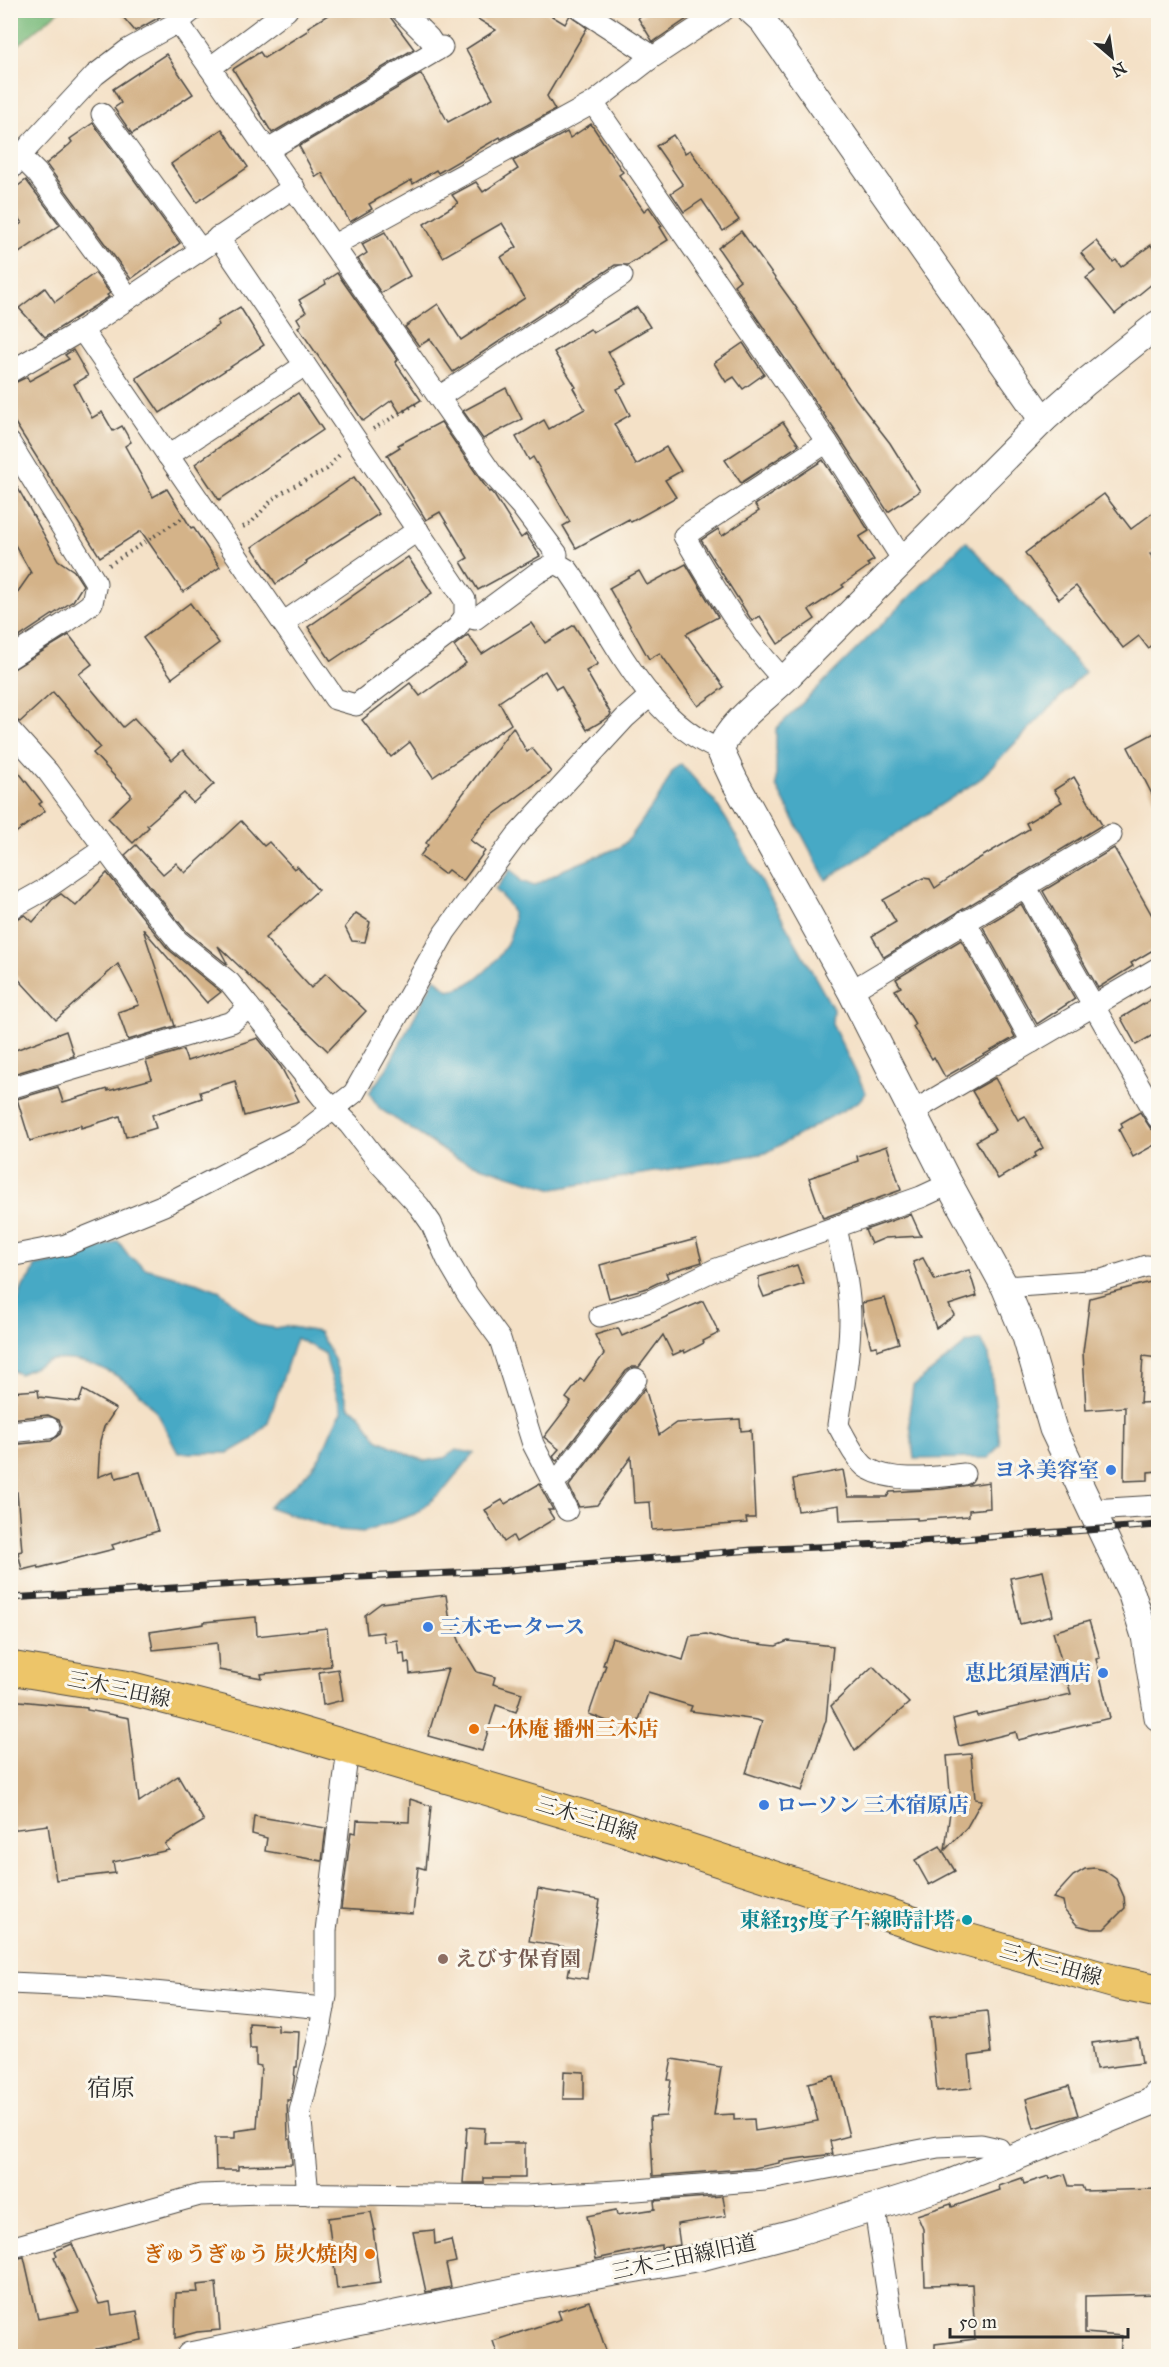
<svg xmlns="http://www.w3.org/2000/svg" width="1169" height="2367" font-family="'IM FELL Great Primer','Noto Serif JP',serif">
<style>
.forest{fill:#7cbc7e;stroke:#547454;stroke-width:1.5}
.water{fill:#46a9c5;stroke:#386a78;stroke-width:1.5}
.building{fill:#d4b389}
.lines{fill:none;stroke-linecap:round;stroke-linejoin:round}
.minor-casing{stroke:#494642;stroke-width:23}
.tertiary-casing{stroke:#494642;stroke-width:29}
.primary-casing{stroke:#494642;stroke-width:35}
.path{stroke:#494642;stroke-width:4;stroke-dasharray:1.5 4.5;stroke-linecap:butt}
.minor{stroke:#fff;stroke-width:21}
.tertiary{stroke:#fff;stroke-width:27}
.primary{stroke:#edc569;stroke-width:33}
.rail-casing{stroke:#2b2b2b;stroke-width:7}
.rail{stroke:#fbf7ec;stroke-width:4.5;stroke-dasharray:14;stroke-linecap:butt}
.shop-dot{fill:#3f7fe0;stroke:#fbf7ec;stroke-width:2}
.food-dot{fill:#e8710a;stroke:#fbf7ec;stroke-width:2}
.culture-dot{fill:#0f9aa8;stroke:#fbf7ec;stroke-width:2}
.education-dot{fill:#8d6e63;stroke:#fbf7ec;stroke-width:2}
.labels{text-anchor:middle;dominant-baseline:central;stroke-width:6;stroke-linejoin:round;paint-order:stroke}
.shop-label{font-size:21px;font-weight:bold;fill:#366cbe;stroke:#fbf7ec;text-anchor:end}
.street-label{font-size:21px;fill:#2b2b2b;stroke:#fbf7ec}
.food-label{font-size:21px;font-weight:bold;fill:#c56008;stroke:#fbf7ec;text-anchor:start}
.culture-label{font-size:21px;font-weight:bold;fill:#0d838f;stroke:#fbf7ec;text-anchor:end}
.education-label{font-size:21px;font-weight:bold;fill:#785e54;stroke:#fbf7ec;text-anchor:start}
.quarter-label{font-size:24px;fill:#2b2b2b;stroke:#fbf7ec}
</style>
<rect width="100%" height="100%" fill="#fbf7ec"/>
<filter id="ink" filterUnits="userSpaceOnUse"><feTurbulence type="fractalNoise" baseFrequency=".0167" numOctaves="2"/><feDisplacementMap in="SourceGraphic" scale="12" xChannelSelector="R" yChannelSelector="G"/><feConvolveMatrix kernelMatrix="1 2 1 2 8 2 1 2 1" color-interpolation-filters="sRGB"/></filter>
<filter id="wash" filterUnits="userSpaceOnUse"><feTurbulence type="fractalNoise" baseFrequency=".008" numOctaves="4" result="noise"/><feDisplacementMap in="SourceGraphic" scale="24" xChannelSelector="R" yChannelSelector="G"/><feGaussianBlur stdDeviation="1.35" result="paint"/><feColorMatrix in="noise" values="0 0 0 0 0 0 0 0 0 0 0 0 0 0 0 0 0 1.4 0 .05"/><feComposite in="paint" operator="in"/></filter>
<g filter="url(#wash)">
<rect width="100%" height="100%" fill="#f4e1c7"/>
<path class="forest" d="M11 10H59V11L11 51Z"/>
<g class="water">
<path d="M966 541 1085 672 979 780 826 880 776 786V729Z"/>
<path d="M681 764 715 802 728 822 833 1009 832 1024 866 1093 858 1102 766 1153 554 1189 455 1158 380 1109 369 1093 387 1068 435 978 448 990C454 989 461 988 466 985 488 973 515 944 513 917 512 906 502 897 495 890L511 869 521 881 534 886 565 869 620 847 630 838 660 795 673 770Z"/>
<path d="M118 1241 129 1256 145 1268 199 1283 220 1291 258 1325 275 1328 286 1326 319 1332 334 1359 349 1407 359 1413 377 1439 410 1455 425 1461 444 1458 456 1450 474 1453 446 1488 415 1514 364 1532 338 1530 268 1507C286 1493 306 1478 319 1458 328 1443 331 1426 342 1412L324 1353 296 1338 268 1423 252 1440 229 1453H178C171 1441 166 1428 159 1416 137 1383 94 1355 53 1360 46 1360 29 1371 19 1374L11 1370C10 1342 12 1316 22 1289 25 1279 32 1281 35 1266L72 1259Z"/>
<path d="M981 1340 989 1355 1000 1444 989 1458 914 1459 909 1414 913 1386 967 1343Z"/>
</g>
<g id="blocks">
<g class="building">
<path d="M117 10H172L135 31Z"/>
<path d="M336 10H385L414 49 272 133 233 69 260 52 264 58 309 30 308 27Z"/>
<path d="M463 10H542L565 24 570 15 587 28 547 96 555 110 501 139 500 137 438 173 436 170 413 184 411 180 369 204 372 209 350 222 322 173 316 177 299 146 421 74 448 122 493 98 466 49 496 30Z"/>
<path d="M649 10H700L653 42 638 18Z"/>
<path d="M166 54 193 94 132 134 114 108 121 103 113 89Z"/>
<path d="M93 123 180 243 131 279 46 164 69 145 72 142 70 139Z"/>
<path d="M591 124 623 172 619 175 644 211 649 207 662 226 660 227 668 240 628 265H615L453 372 430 339 419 346 405 327 438 304 461 340 525 298 501 257 517 247 502 223 443 257 424 224 458 203 452 195 476 182 483 192 518 169 513 161 567 132 570 138Z"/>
<path d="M222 129 248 167 197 202 171 164Z"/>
<path d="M673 135 685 153 690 150 739 220 723 231 702 200 684 212 671 193 683 185 656 146Z"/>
<path d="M26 180 60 225 10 259V231L22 223 10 207V192Z"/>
<path d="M741 231 795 306 856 399 890 443 920 491 888 512 838 435 734 285 740 280 718 248Z"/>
<path d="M385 232 410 276 381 293 358 259 367 253 362 244Z"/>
<path d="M1096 241 1113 262 1116 260 1121 267 1151 245 1158 255V279L1115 314 1086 278 1095 271 1081 253Z"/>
<path d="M95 273 110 293 107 295 109 297 45 337 19 308 45 288 55 302Z"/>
<path d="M337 273 398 360 395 362 421 400 400 413 392 400 363 421 298 327 301 325 297 318 306 312 299 300 326 284 325 281Z"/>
<path d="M240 307 264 345 160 413 136 378 219 325 217 321Z"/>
<path d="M637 307 650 327 608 352 627 384 617 389 630 415 614 424 636 465 666 447 681 471 665 480 676 497 631 522 629 519 576 548 563 526 570 522 533 457 529 460 516 437 544 420 549 429 585 409 573 388 576 387 554 352 590 329 593 333Z"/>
<path d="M743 343 764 374 743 389 734 377 726 382 714 363Z"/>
<path d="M73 350 88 376 74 384 92 418 102 412 113 431 122 426 131 442 125 446 153 497 167 489 191 528 193 527 220 567 183 592 141 531 100 557 10 415V385L27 377 29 381 69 359 65 355Z"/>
<path d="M506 388 522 419 483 439 463 411Z"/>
<path d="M298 393 323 430 219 500 195 464Z"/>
<path d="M441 422 489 492 490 491 494 495 521 538 526 534 540 556 478 590 461 562 468 558 440 512 426 520 387 455 400 447 398 445Z"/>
<path d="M783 422 799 445 741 483 725 460Z"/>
<path d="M823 460 869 531 859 537 874 560 867 564 869 566 842 585 844 587 809 610 815 619 778 644 760 616 752 621 701 540 718 529 722 536 759 511 755 505Z"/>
<path d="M10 474 58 560 74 571 83 585 73 601 10 643V603L31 573 10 536Z"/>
<path d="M354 477 379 514 306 561 307 563 276 584 252 547Z"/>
<path d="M1104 494 1131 529 1158 509V548L1150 554 1158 566V639L1148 648 1139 636 1123 648 1076 586 1059 599 1025 553Z"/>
<path d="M408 557 432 593 331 661 308 627Z"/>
<path d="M686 564 718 617 686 634 724 687 698 706 660 653 649 659 609 588 639 571 647 585Z"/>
<path d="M190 603 219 643 172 678 143 638Z"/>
<path d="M531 623 545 643 574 625 598 664 586 671 611 714 609 717 587 730 561 686 556 689 545 671 499 702 511 724 433 777 410 742 391 757 362 720 410 683 420 696 466 663 454 646 468 635 482 654Z"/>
<path d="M69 635 92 664 79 674 123 727 134 718 172 760 183 750 214 784 193 803 184 793 147 825 149 827 133 843 108 818 131 796V794L93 753 100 747 53 692 20 722 10 718V671Z"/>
<path d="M513 727 527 752 532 748 551 772 486 820 470 840 485 851 463 881 448 870 444 874 420 856 428 845 426 843Z"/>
<path d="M1158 731V806L1128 747Z"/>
<path d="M10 761 42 802 39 804 45 811 10 837Z"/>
<path d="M1074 777 1102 825 884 957 872 936 896 922 883 900 923 878 930 879 935 888 973 862 1029 829 1026 823 1062 802 1054 790Z"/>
<path d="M241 821 264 846 269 842 294 869 297 866 318 890 265 938 311 988 326 973 366 1011 328 1051 218 946 228 965 187 932 125 855 136 845 163 874 176 863 185 873Z"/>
<path d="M1114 848 1158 926V947L1131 963 1133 966 1098 988 1043 891Z"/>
<path d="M107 873 168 949 221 992 207 1003 143 929 175 1026 128 1040 118 1012 139 1005 118 964 56 1020 10 970V923L12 921 25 915 33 922 52 900 61 894 76 906Z"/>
<path d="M1021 904 1075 999 1037 1024 983 927Z"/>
<path d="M356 913 370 922 365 942 352 941 345 927Z"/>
<path d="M961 940 1015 1037 945 1077 934 1057 932 1059 913 1026 915 1024 895 990 901 987 896 979Z"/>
<path d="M1158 995V1032L1136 1045 1121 1018Z"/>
<path d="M66 1031 74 1056 10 1075V1052Z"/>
<path d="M258 1038 281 1067 299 1101 244 1116 235 1081 200 1092 202 1098 152 1115 156 1128 126 1137 120 1116 81 1128V1125L30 1141 17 1099 58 1087 63 1102 108 1089V1091L152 1079 146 1061 183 1050 187 1061Z"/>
<path d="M995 1078 1018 1120 1025 1116 1043 1148 1035 1153 1036 1156 998 1179 976 1141 995 1130 972 1091Z"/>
<path d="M1140 1112 1151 1129 1158 1131V1143L1133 1157 1119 1130 1123 1127 1121 1123Z"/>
<path d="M887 1146 901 1190 823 1218 809 1178 858 1161 857 1156Z"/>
<path d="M911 1214 921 1236 885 1238 871 1244 865 1230Z"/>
<path d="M696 1239 702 1262 666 1273 668 1278 647 1288 609 1298 600 1265Z"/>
<path d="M923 1258 935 1280 969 1270 977 1296 949 1305 954 1315 936 1328 913 1262Z"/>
<path d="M797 1265 804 1284 764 1297 759 1285V1277Z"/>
<path d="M1158 1280V1358L1143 1356 1140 1403 1158 1402V1471L1148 1472V1480L1124 1481 1125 1407 1086 1410 1083 1352 1090 1298Z"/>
<path d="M885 1298 899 1343 877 1350V1346L871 1347 863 1315 862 1303Z"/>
<path d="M703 1301 719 1333 703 1341 704 1343 685 1353 684 1350 673 1355 663 1335 639 1367H632L626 1371 557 1461 555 1460 553 1456 559 1449 544 1437 571 1402 566 1398 580 1379 584 1381 604 1354 595 1335 618 1328 622 1336Z"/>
<path d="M645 1388 659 1435 676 1423 740 1419 741 1431 751 1430 755 1518H746L747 1523 652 1530 650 1502 634 1503 631 1457 597 1505 579 1507 569 1486Z"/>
<path d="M38 1390 39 1397 79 1402 83 1390 116 1409 104 1427 100 1441 98 1477 114 1471 116 1478 140 1472 158 1531 112 1545 114 1549 39 1568 38 1566 22 1570 18 1552 22 1551 17 1492H10V1445L51 1441 60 1434 62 1427 59 1420 48 1415 10 1419V1392Z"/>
<path d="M843 1470 848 1497H887L890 1492 942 1489 989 1482 990 1508 969 1510V1516L917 1520V1518L840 1521 839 1505 798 1511 793 1479Z"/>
<path d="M539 1484 553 1510H548L554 1519 516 1542 513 1536 504 1542 485 1510 502 1500 505 1504Z"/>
<path d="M1043 1571 1053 1616 1020 1624 1010 1578Z"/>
<path d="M446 1595 449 1615 461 1645 477 1672 495 1677 493 1684 522 1693 516 1712 496 1705 482 1751 428 1736 448 1669 410 1674 409 1662 405 1663 404 1653 399 1654 397 1640 384 1642 383 1632 367 1634 365 1615 381 1603Z"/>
<path d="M256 1617 257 1636 327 1628 331 1666 261 1674 262 1678 219 1670 217 1643 153 1650 150 1632 204 1624V1622Z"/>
<path d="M1089 1621 1100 1658 1096 1659 1110 1718 1018 1740 1016 1732 959 1746 953 1719 976 1713 977 1716 1071 1694 1053 1632Z"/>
<path d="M706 1634 731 1641 776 1646 788 1641 833 1646 826 1720 802 1791 746 1773 762 1722 757 1720 690 1711 692 1706 648 1693 635 1732 589 1714 606 1665H603L612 1638 683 1660 690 1636Z"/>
<path d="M873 1666 909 1703 855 1751 831 1706Z"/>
<path d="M338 1669 343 1700 323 1705 319 1672Z"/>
<path d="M10 1700 87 1708V1710L129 1718 139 1802 178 1776 204 1821 165 1844 169 1850 113 1862 115 1873 56 1880 48 1825 10 1830Z"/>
<path d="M971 1754 975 1799 982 1800 967 1827 945 1850 951 1804 947 1756Z"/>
<path d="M410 1799 431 1806 425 1869 418 1867 413 1914 341 1909 351 1832 356 1833 357 1820 409 1822Z"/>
<path d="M254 1816 326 1828 322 1861 265 1851 267 1838 252 1834Z"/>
<path d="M940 1846 955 1871 929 1885 915 1860Z"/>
<path d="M1095 1868 1104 1870 1116 1879 1124 1897 1125 1908 1104 1929H1092L1077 1925 1065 1911 1063 1901 1053 1898 1073 1876 1085 1869Z"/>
<path d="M538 1889 600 1900 587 1979 568 1976 573 1948 529 1941Z"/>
<path d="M987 2011 991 2053 969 2056 972 2088 937 2091 930 2017Z"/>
<path d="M249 2023 278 2025V2031L299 2032 297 2067H295L294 2081 290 2100H287L288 2139H290L292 2164 238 2166V2170H216L215 2138H235V2131L257 2128 261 2066 256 2065V2049H250Z"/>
<path d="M1138 2037 1142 2063 1096 2069 1092 2043Z"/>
<path d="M672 2059 721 2067 714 2115 734 2114V2120L754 2119 755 2131 818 2121 808 2083 834 2076 849 2136 830 2141 833 2154 779 2161V2163L754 2168 653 2176 650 2117 666 2116 671 2080H668Z"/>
<path d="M564 2071 584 2072V2099H563Z"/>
<path d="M1069 2086 1078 2115 1034 2128 1026 2099Z"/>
<path d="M467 2127 485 2128 484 2143H525V2178H484V2183H463Z"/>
<path d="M1065 2174 1069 2186H1082L1084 2191 1158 2189V2294L1085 2296V2333L1122 2336 1120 2354 1064 2351 1065 2356H935V2344L975 2339 972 2284 925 2285 923 2229 917 2215 951 2204 952 2207 1000 2190 999 2186 1022 2178 1024 2184 1049 2176 1050 2179Z"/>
<path d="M723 2196 726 2216 677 2224 680 2245 661 2248V2245L596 2259 587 2216 616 2210 617 2215 655 2209 654 2201Z"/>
<path d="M371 2212 375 2230H373L380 2283 337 2289 328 2218Z"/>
<path d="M434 2230 435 2244 451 2240 456 2262 446 2264 451 2287 426 2292 413 2232Z"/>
<path d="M72 2244 99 2304 110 2302 112 2315 137 2311 142 2340 96 2349 97 2354 83 2356H10V2260L24 2257 38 2319 79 2312 54 2257 57 2256 55 2251Z"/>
<path d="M216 2283 220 2330 197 2332 175 2338 176 2293 198 2292 197 2285Z"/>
<path d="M589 2301 608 2356H498L493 2341 561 2319 558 2311Z"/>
</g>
</g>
</g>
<g filter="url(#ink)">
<use href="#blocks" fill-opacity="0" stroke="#494642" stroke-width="1.5"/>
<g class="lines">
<defs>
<g id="minor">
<path d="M401 10 429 38 437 50"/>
<path d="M582 10 645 51 650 59"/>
<path d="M178 22 492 474 521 506 557 554 556 563"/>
<path d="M210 68 287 10"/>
<path d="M593 103 827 442 903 560"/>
<path d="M102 114 200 249"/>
<path d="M268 150 442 47"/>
<path d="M21 157 37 173 129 298"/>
<path d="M10 170 30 145 95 75 129 49 178 22 193 10"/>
<path d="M334 245 593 103 650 59 724 10"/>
<path d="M82 330 335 699 356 705 457 628 465 616V600L218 237"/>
<path d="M10 372 82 330 294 187"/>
<path d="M439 397 622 276"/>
<path d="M10 443 96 583 92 603 65 623 10 658"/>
<path d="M168 456 305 365"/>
<path d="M465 616 475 619 537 573 556 563 568 570C613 633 644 718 720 750"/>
<path d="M283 623 418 530"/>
<path d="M784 680C741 636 715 588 684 536L827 442"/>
<path d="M10 730 48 772 117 865 178 941 230 983 322 1097 349 1124 380 1164 419 1206 431 1223 447 1259 468 1295 500 1339 533 1444 567 1510"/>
<path d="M1025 886 1158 1118"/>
<path d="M10 909 44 890 105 848"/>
<path d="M965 921 1032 1042"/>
<path d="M851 991 1111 835"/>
<path d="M10 1088 232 1022 249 1007"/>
<path d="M912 1112 1158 968"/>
<path d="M836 1227C842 1257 850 1288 850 1319 850 1354 843 1390 838 1425 844 1436 857 1462 867 1468 894 1484 935 1477 964 1474"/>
<path d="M10 1256 66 1245 164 1205 300 1135 354 1093 445 932 488 874 517 835 625 718 651 695"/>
<path d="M1005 1287 1102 1280 1146 1266 1158 1267"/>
<path d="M600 1316 650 1301 714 1270 921 1197 949 1184"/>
<path d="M10 1432 49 1428"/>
<path d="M552 1481 562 1475 636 1379"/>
<path d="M1092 1510 1158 1506"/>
<path d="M10 1983 100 1987 324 2008"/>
<path d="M308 2194 300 2111 318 2041 326 1996V1931L348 1748"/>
<path d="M875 2209 897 2356"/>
<path d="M10 2248 200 2195 263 2193 525 2196 636 2190 765 2180 938 2147 981 2145 999 2149 1005 2163"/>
</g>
<g id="tertiary">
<path d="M751 10 763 21 1043 420"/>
<path d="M1158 324 1086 382 1043 420 784 680C764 699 729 724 720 750L734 780 851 991 949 1184 1005 1287 1026 1337 1053 1429 1132 1595 1145 1636 1158 1717"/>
<path d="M190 2356 523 2288 701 2257 800 2231 943 2186 1151 2102 1158 2094"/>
</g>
<path id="primary" d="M10 1668 125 1687 269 1724 621 1828 946 1934 1119 1983 1158 1991"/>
</defs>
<use href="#minor" class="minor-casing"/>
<use href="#tertiary" class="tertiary-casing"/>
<use href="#primary" class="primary-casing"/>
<g class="path">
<path d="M373 429 416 404"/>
<path d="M243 527 251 523 272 500 285 491 327 469 341 453"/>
<path d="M109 565 184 517"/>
</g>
<use href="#minor" class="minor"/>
<use href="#tertiary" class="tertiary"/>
<use href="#primary" class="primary"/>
<defs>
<path id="rail" d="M10 1598 338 1578 498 1571 752 1550 905 1543 1158 1525"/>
</defs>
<use href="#rail" class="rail-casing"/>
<use href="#rail" class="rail"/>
</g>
</g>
<g class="shop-dot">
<circle cx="1111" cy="1470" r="6"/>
<circle cx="428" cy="1627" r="6"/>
<circle cx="1103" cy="1673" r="6"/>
<circle cx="764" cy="1805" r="6"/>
</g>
<g class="food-dot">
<circle cx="474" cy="1729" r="6"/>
<circle cx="370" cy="2254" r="6"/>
</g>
<circle class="culture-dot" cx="967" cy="1920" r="6"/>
<circle class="education-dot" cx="443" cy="1959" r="6"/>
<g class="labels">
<g class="shop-label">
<text x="1099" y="1470">ヨネ美容室</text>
<text x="440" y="1627" text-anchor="start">三木モータース</text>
<text x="1091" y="1673">恵比須屋酒店</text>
<text x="776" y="1805" text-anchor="start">ローソン 三木宿原店</text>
</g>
<g class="street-label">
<text transform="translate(119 1689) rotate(12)">三木三田線</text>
<text transform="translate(587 1818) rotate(17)">三木三田線</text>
<text transform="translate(1051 1964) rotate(16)">三木三田線</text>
<text transform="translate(684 2257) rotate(-12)">三木三田線旧道</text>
</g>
<g class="food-label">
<text x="486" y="1729">一休庵 播州三木店</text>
<text x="358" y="2254" text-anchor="end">ぎゅうぎゅう 炭火焼肉</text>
</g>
<g class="culture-label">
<text x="955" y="1920">東経135度子午線時計塔</text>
</g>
<g class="education-label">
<text x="455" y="1959">えびす保育園</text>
</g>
<g class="quarter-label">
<text x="111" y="2088">宿原</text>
</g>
</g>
<rect width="1169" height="2367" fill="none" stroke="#fbf7ec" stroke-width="36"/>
<g transform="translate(1112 57) rotate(151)" stroke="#fbf7ec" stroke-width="4.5" paint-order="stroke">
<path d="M0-4.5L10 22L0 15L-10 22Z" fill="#2b2b2b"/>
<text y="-9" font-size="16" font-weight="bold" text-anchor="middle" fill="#2b2b2b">N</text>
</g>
<path d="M950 2328v9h178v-9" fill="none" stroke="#2b2b2b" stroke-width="3"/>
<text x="959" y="2328" font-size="18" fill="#2b2b2b" stroke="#fbf7ec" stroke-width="4.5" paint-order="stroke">50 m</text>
</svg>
